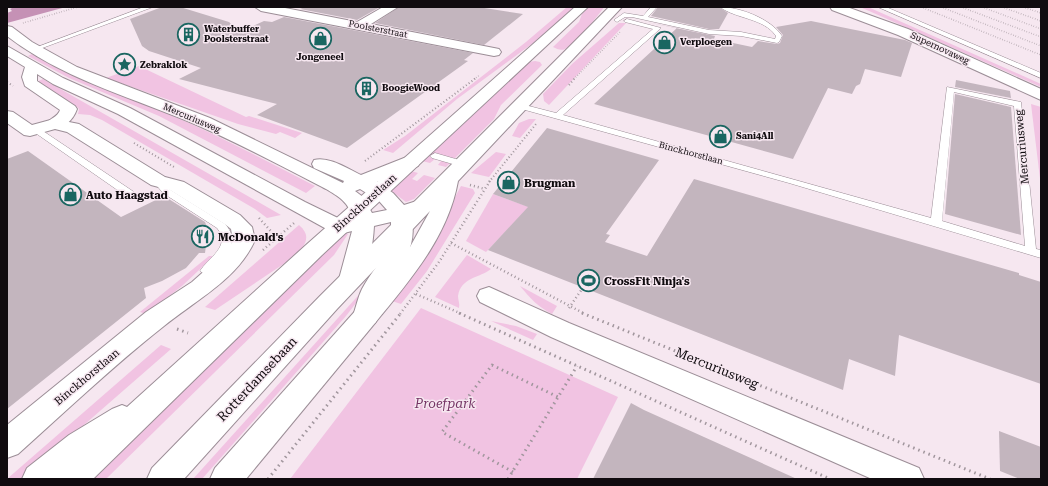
<svg xmlns="http://www.w3.org/2000/svg" width="1048" height="486" font-family="'Roboto Serif',serif">
<style>
.green{fill:#f1c3e2}
.water{fill:#c591b5}
.building{fill:#c3b5be}
.lines{fill:none;stroke-linecap:round;stroke-linejoin:round}
.service-casing{stroke:#9c8e97;stroke-width:1}
.minor-casing{stroke:#9c8e97;stroke-width:2}
.tertiary-casing{stroke:#9c8e97;stroke-width:2}
.secondary-casing{stroke:#9c8e97;stroke-width:2}
.primary-casing{stroke:#9c8e97;stroke-width:2}
.path-far3{stroke:#a1969d;stroke-width:1.5;stroke-dasharray:0.5 2;stroke-linecap:butt}
.path-far2{stroke:#a1969d;stroke-width:2;stroke-dasharray:1 2.5;stroke-linecap:butt}
.path-far1{stroke:#a1969d;stroke-width:2.5;stroke-dasharray:1 3;stroke-linecap:butt}
.path{stroke:#a1969d;stroke-width:3;stroke-dasharray:1.5 4;stroke-linecap:butt}
.service{fill:#fff;fill-rule:evenodd}
.minor{fill:#fff;fill-rule:evenodd}
.tertiary{fill:#fff;fill-rule:evenodd}
.secondary{fill:#fff;fill-rule:evenodd}
.primary{fill:#fff;fill-rule:evenodd}
.labels{text-anchor:middle;dominant-baseline:central;stroke-width:3;stroke-linejoin:round;paint-order:stroke}
.far-poi-label{font-size:9px;font-weight:bold;fill:#100b0f;stroke:#f6e7f0;text-anchor:start}
.far-street-label{font-size:9px;fill:#100b0f;stroke:#f6e7f0}
.street-label{font-size:11px;fill:#100b0f;stroke:#f6e7f0}
.poi-label{font-size:11px;font-weight:bold;fill:#100b0f;stroke:#f6e7f0;text-anchor:start}
.near-street-label{font-size:13px;fill:#100b0f;stroke:#f6e7f0}
.near-park-label{font-size:13px;font-style:italic;fill:#753565;stroke:#f6e7f0}
</style>
<rect width="100%" height="100%" fill="#f6e7f0"/>
<g class="green">
<path d="M567 7H576L544 35 457 99 393 153 383 150 405 136 526 42Z"/>
<path d="M589 7H604C598 16 575 44 565 49 561 51 557 49 553 47L579 22 582 14Z"/>
<path d="M860 7H868L1041 84V87Z"/>
<path d="M619 23H626L549 105 544 101 543 94 572 64Z"/>
<path d="M32 54C78 81 123 94 171 115 220 136 268 162 315 186L306 193 159 116 69 78 28 56Z"/>
<path d="M535 61 540 62 542 65 501 105 494 119 446 167 438 165 441 161 435 159 430 163 422 161 529 62Z"/>
<path d="M139 66 246 117 249 116 302 133 295 138 280 132 276 134 238 124 106 78Z"/>
<path d="M43 79 281 215 267 218 255 209 102 120 90 115 78 114 79 109 77 107 36 82Z"/>
<path d="M1031 104 1041 107V187Z"/>
<path d="M529 119H536L520 138 512 136 519 123Z"/>
<path d="M496 152 506 154 489 177 471 173Z"/>
<path d="M411 171 418 173 412 179 417 181 424 175 435 178 414 199 406 202 390 190Z"/>
<path d="M461 186 473 189 475 193 427 271 401 304 386 299 449 208Z"/>
<path d="M493 194 529 207 486 252 466 241Z"/>
<path d="M299 225C313 237 304 247 294 257L215 310 205 307Z"/>
<path d="M345 233 348 234 334 255 106 479H86Z"/>
<path d="M467 255 491 269C480 278 461 277 458 296 458 300 460 304 459 308L435 297Z"/>
<path d="M209 256H214L182 286 146 314 140 312Z"/>
<path d="M383 268 346 316 202 479H193Z"/>
<path d="M520 286 557 306 552 314C538 307 530 298 520 286Z"/>
<path d="M421 308 618 397 577 479H290Z"/>
<path d="M491 321 516 326 537 334 533 340Z"/>
<path d="M161 345 171 349 22 479H7Z"/>
</g>
<path class="water" d="M7 7H66L7 23V13L12 11 10 9 12 8Z"/>
<g class="building">
<path d="M162 7H180L229 22 240 32 264 21 272 22 284 17 473 53 464 60 468 61 347 148 257 115 277 104 179 79 201 68 149 51 142 46 130 19Z"/>
<path d="M305 7H380L357 20 300 9Z"/>
<path d="M399 7H478L523 14 484 45 375 23Z"/>
<path d="M658 7H719L728 13 719 29H709L651 16Z"/>
<path d="M811 21 905 40 912 43 901 77 865 69 860 84 856 86 852 94 828 88 793 159 594 104 677 28 646 22 715 36 714 39 752 47 758 41 777 44 780 43 783 35 776 27Z"/>
<path d="M956 80 1010 91 1011 98 955 87Z"/>
<path d="M955 94 1011 107 1021 235 945 214Z"/>
<path d="M547 128 659 160 606 234 610 235 605 242 647 256 694 179 1019 273V275L1041 282V384L899 335 895 376 849 359 843 390 488 250 528 207 493 194Z"/>
<path d="M28 151 121 217 164 196 205 222 208 230 205 253H199L186 268 162 281 144 288 146 298 7 409V159Z"/>
<path d="M631 403 644 410 797 479H593Z"/>
<path d="M999 431 1041 447V479H1020L1000 471Z"/>
</g>
<g class="lines">
<defs>
<g id="service">
<path d="M144 7H153L37 50 32 49Z"/>
<path d="M651 7H657L648 17 709 30 741 32 775 39 776 36C764 18 736 19 720 7 740 7 771 19 782 36L779 42 777 43 741 36 709 34 632 17H625L617 22 614 20 624 13 643 16Z"/>
<path d="M878 7H886L1041 73V78Z"/>
<path d="M627 19 661 28 563 115 931 218 947 87 1021 102 1036 249 1041 250V258L789 183 518 108 517 106 521 104 556 113 653 29 625 22 624 21ZM954 92 1014 106 1025 246 942 221Z"/>
<path d="M37 127 134 192 135 194 134 196H126L34 132 33 130Z"/>
<path d="M435 153 466 162 468 164 463 167 432 158 430 156Z"/>
<path d="M158 178 161 179 169 189 225 224C242 243 225 259 210 274L206 275 200 271C208 258 232 246 217 228L163 193 153 181Z"/>
</g>
<g id="minor">
<path d="M255 7H280L357 22 383 7H398L371 24 494 48 499 49 501 52 499 55 494 56 261 11Z"/>
<path d="M7 111 13 112 32 125 54 119 79 124 165 177 184 182 240 215 252 227 255 240C238 279 196 300 164 326 113 366 66 411 18 454L7 458V425L146 312 192 282 229 249 233 240 231 229 226 225 170 190 151 185 67 132 55 129 30 136 24 135 7 123Z"/>
<path d="M489 287 569 323 919 468 924 479H872L551 337 480 302 477 296 480 290Z"/>
</g>
<path id="tertiary" d="M366 307 375 309 379 316 375 323 246 479H210L215 468 357 309Z"/>
<g id="secondary">
<path d="M830 7H847L908 29 1041 89V100L898 35 832 10Z"/>
<path d="M7 26 12 27 32 42 77 67 210 118 343 183 344 181 314 168 312 164 314 160C329 156 348 169 361 175L404 158 411 156 418 158 420 162 418 166 377 182 393 193 404 205 423 199 430 201 433 205 430 209 410 217C418 236 407 260 396 275 393 280 388 285 385 290 380 301 380 313 375 323L366 325 357 323 353 316C356 307 358 297 362 289 376 263 392 255 391 222L374 226C373 245 369 268 359 285L351 287 343 285 339 279 352 231 340 234 332 232 118 114 53 84 37 74V81L75 106 77 109C73 121 62 131 48 128L46 124C50 118 58 117 60 110L25 86 22 77 25 67 7 56V46L63 78 130 108 305 202 342 220 352 218C350 203 338 196 326 189 280 165 233 140 185 120 124 95 60 77 7 36ZM360 189 379 201 387 210 372 213 363 197 355 191Z"/>
</g>
<g id="primary">
<path d="M575 7H588L322 255 93 479H22L27 468 69 435 112 409 122 405 127 407 306 245Z"/>
<path d="M609 7H622L458 181C448 237 410 280 375 323L366 325 357 323 353 316 410 247 430 211 337 309 184 479H147L152 468 319 297Z"/>
</g>
</defs>
<use href="#service" class="service-casing"/>
<use href="#minor" class="minor-casing"/>
<use href="#tertiary" class="tertiary-casing"/>
<use href="#secondary" class="secondary-casing"/>
<use href="#primary" class="primary-casing"/>
<g class="path-far3">
<path d="M921 7 1041 55"/>
<path d="M941 7 1041 46"/>
<path d="M961 7 1041 37"/>
<path d="M982 7 1041 29"/>
<path d="M1002 7 1041 21"/>
<path d="M1023 7 1041 13"/>
<path d="M23 23 78 7"/>
<path d="M474 79 480 75"/>
<path d="M574 79 621 31"/>
</g>
<g class="path-far2">
<path d="M7 82 13 86"/>
<path d="M569 85 575 78"/>
<path d="M134 143 174 167"/>
<path d="M365 161 476 78"/>
<path d="M489 182 536 124"/>
</g>
<g class="path-far1">
<path d="M470 185 485 189"/>
<path d="M259 218 277 238"/>
<path d="M451 243 585 314"/>
<path d="M263 250 294 223"/>
<path d="M416 294 462 314"/>
<path d="M569 308 582 289"/>
<path d="M400 314 439 262 490 181"/>
</g>
<g class="path">
<path d="M459 313 830 479"/>
<path d="M582 313 990 479"/>
<path d="M177 329 188 333"/>
<path d="M513 472 442 432 492 365 558 397"/>
<path d="M268 479 401 313"/>
<path d="M508 479 577 366"/>
</g>
<use href="#service" class="service"/>
<use href="#minor" class="minor"/>
<use href="#tertiary" class="tertiary"/>
<use href="#secondary" class="secondary"/>
<use href="#primary" class="primary"/>
</g>
<defs>
<symbol id="building-ring" viewBox="-11 -11 22 22"><circle r="9.5" fill="#f6e7f0" stroke="#1a6661" stroke-width="1.5"/><path d="M-4-6H4V6H1V3H-1V6H-4ZM-2.5-4.3h1.7v1.8h-1.7ZM.8-4.3h1.7v1.8H.8ZM-2.5-1h1.7V.8h-1.7ZM.8-1h1.7V.8H.8Z" fill="#1a6661"/></symbol>
<symbol id="shop-ring" viewBox="-11 -11 22 22"><circle r="9.5" fill="#f6e7f0" stroke="#1a6661" stroke-width="1.5"/><path d="M-5-2.5h2.3a2.7 3.5 0 0 1 5.4 0H5L5.5 6h-11ZM-1.5-2.5h3a1.5 2.3 0 0 0-3 0Z" fill="#1a6661"/></symbol>
<symbol id="sight-ring" viewBox="-11 -11 22 22"><circle r="9.5" fill="#f6e7f0" stroke="#1a6661" stroke-width="1.5"/><path d="M0-6L1.8-2.2L6-1.7L2.9 1.2L3.7 5.4L0 3.3L-3.7 5.4L-2.9 1.2L-6-1.7L-1.8-2.2Z" fill="#1a6661"/></symbol>
<symbol id="restaurant-ring" viewBox="-11 -11 22 22"><circle r="9.5" fill="#f6e7f0" stroke="#1a6661" stroke-width="1.5"/><path d="M-5-6h1v4h1v-4h1v4h1v-4h1v5L-1.5 .5V6h-2V.5L-5-1ZM5-6V6H3V1.5H1.5Q1.5-4 5-6Z" fill="#1a6661"/></symbol>
<symbol id="stadium-ring" viewBox="-11 -11 22 22"><circle r="9.5" fill="#f6e7f0" stroke="#1a6661" stroke-width="1.5"/><path d="M0-5a6.5 5 0 1 0 0 10a6.5 5 0 1 0 0-10ZM-3.5-1.8h7v3.6h-7Z" fill="#1a6661"/></symbol>
</defs>
<g fill-rule="evenodd">
<use href="#building-ring" x="176" y="22" width="25" height="25"/>
<use href="#shop-ring" x="308" y="26" width="25" height="25"/>
<use href="#shop-ring" x="652" y="30" width="25" height="25"/>
<use href="#sight-ring" x="112" y="52" width="25" height="25"/>
<use href="#building-ring" x="354" y="76" width="25" height="25"/>
<use href="#shop-ring" x="708" y="124" width="25" height="25"/>
<use href="#shop-ring" x="496" y="170" width="25" height="25"/>
<use href="#shop-ring" x="58" y="182" width="25" height="25"/>
<use href="#restaurant-ring" x="190" y="224" width="25" height="25"/>
<use href="#stadium-ring" x="576" y="268" width="25" height="25"/>
</g>
<g class="labels">
<g class="far-poi-label">
<text x="204" y="29">Waterbuffer<tspan x="204" dy="10">Poolsterstraat</tspan></text>
<text x="680" y="42">Verploegen</text>
<text x="320" y="57" text-anchor="middle">Jongeneel</text>
<text x="140" y="65">Zebraklok</text>
<text x="382" y="88">BoogieWood</text>
<text x="736" y="136">Sani4All</text>
</g>
<g class="far-street-label">
<text transform="translate(378 29) rotate(11)">Poolsterstraat</text>
<text transform="translate(940 48) rotate(25)">Supernovaweg</text>
<text transform="translate(192 118) rotate(23)">Mercuriusweg</text>
<text transform="translate(691 153) rotate(15)">Binckhorstlaan</text>
</g>
<g class="street-label">
<text transform="translate(1022 147) rotate(-95)">Mercuriusweg</text>
<text transform="translate(365 203) rotate(-42)">Binckhorstlaan</text>
<text transform="translate(87 377) rotate(-40)">Binckhorstlaan</text>
</g>
<g class="poi-label">
<text x="524" y="183">Brugman</text>
<text x="86" y="195">Auto Haagstad</text>
<text x="218" y="237">McDonald's</text>
<text x="604" y="281">CrossFit Ninja's</text>
</g>
<g class="near-street-label">
<text transform="translate(717 368) rotate(22)">Mercuriusweg</text>
<text transform="translate(257 379) rotate(-47)">Rotterdamsebaan</text>
</g>
<g class="near-park-label">
<text x="445" y="403">Proefpark</text>
</g>
</g>
<rect width="1048" height="486" fill="none" stroke="#100b0f" stroke-width="16"/>
</svg>
